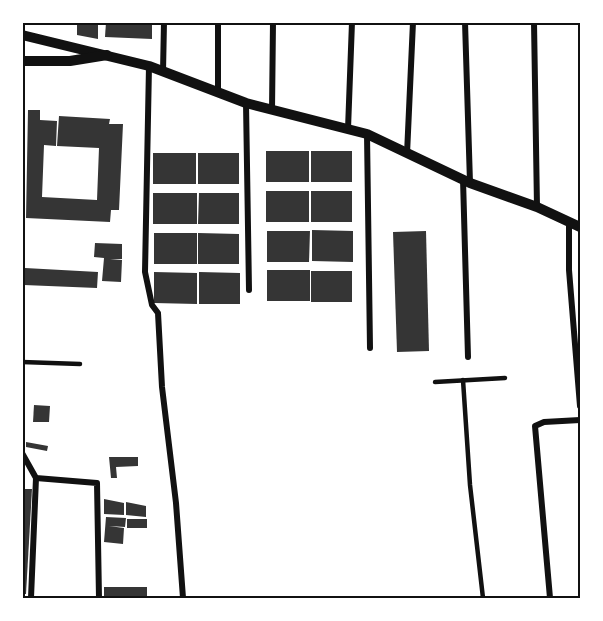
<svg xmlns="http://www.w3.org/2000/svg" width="603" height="621" font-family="'Exo 2',sans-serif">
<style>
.building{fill:#353535}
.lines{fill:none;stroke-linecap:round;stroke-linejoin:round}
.service{stroke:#111;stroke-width:4.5}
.minor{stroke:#111;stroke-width:6}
.tertiary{stroke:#111;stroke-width:10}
.neatline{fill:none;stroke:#111;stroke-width:2}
</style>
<rect width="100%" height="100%" fill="#fff"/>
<g class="building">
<path d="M77 22H98V39L77 35Z"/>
<path d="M106 22H152V39L105 37Z"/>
<path d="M28 110H40V120L57 121 56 146 44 145 42 197 97 200 99 148 57 146 59 116 110 119 109 124H123L119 210H111L110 222 26 218Z"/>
<rect x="266" y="151" width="43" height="31"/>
<rect x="311" y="151" width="41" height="31"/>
<rect x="153" y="153" width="43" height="31"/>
<rect x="198" y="153" width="41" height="31"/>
<rect x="266" y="191" width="43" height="31"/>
<rect x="311" y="191" width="41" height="31"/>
<rect x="153" y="193" width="44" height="31"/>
<path d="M199 193H239V224H198Z"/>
<path d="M312 230 353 231V262L312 261Z"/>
<path d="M267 231H310L309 262H267Z"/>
<path d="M426 231 429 351 397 352 393 232Z"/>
<rect x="154" y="233" width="43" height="31"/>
<path d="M198 233 239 234V264H198Z"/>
<path d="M95 243 122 244V259H110L122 260 121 282 102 281 104 258 94 257Z"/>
<path d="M25 268 98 272 97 288 24 285Z"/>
<rect x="267" y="270" width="43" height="31"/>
<rect x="311" y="271" width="41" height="31"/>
<path d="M154 272 197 273V304L154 303Z"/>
<path d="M199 272 240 273V304H199Z"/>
<path d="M34 405 50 406 49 422H33Z"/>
<path d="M26 442 48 446 47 451 26 447Z"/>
<path d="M109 457H138V466L116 467 117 478H111Z"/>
<path d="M22 489H32L26 594H22Z"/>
<path d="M104 499 124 503V515L104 514Z"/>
<path d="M126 502 146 506V517L126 515Z"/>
<path d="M106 517 126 518 125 527 109 526 124 528 123 544 104 542Z"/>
<rect x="127" y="519" width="20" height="9"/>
<rect x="104" y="587" width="43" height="11"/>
</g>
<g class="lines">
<g class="service">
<path d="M22 362 80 364"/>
<path d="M463 380 470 485 483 598"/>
<path d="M435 382 505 378"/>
</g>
<g class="minor">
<path d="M465 22 470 183"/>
<path d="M534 22 537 207"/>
<path d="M149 66 145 272 152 305 158 313 162 387 176 503 183 598"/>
<path d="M163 72 164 22"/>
<path d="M218 92V22"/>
<path d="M246 103 249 290"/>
<path d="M272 110 273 22"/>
<path d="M348 129 352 22"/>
<path d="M367 134 370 348"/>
<path d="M407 154 413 22"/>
<path d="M463 179 468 357"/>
<path d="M569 223V270L580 406"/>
<path d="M22 453 36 478 97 483 99 598"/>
<path d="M31 598 36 478"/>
<path d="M550 598 535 426 544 422 580 420"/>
</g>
<g class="tertiary">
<path d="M22 35 149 66 246 103 367 134 470 183 537 207 580 227"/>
<path d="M22 61H70L107 55"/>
</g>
</g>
<rect width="603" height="621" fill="none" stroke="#ffffff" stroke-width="48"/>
<rect x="24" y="24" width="555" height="573" class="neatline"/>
</svg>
